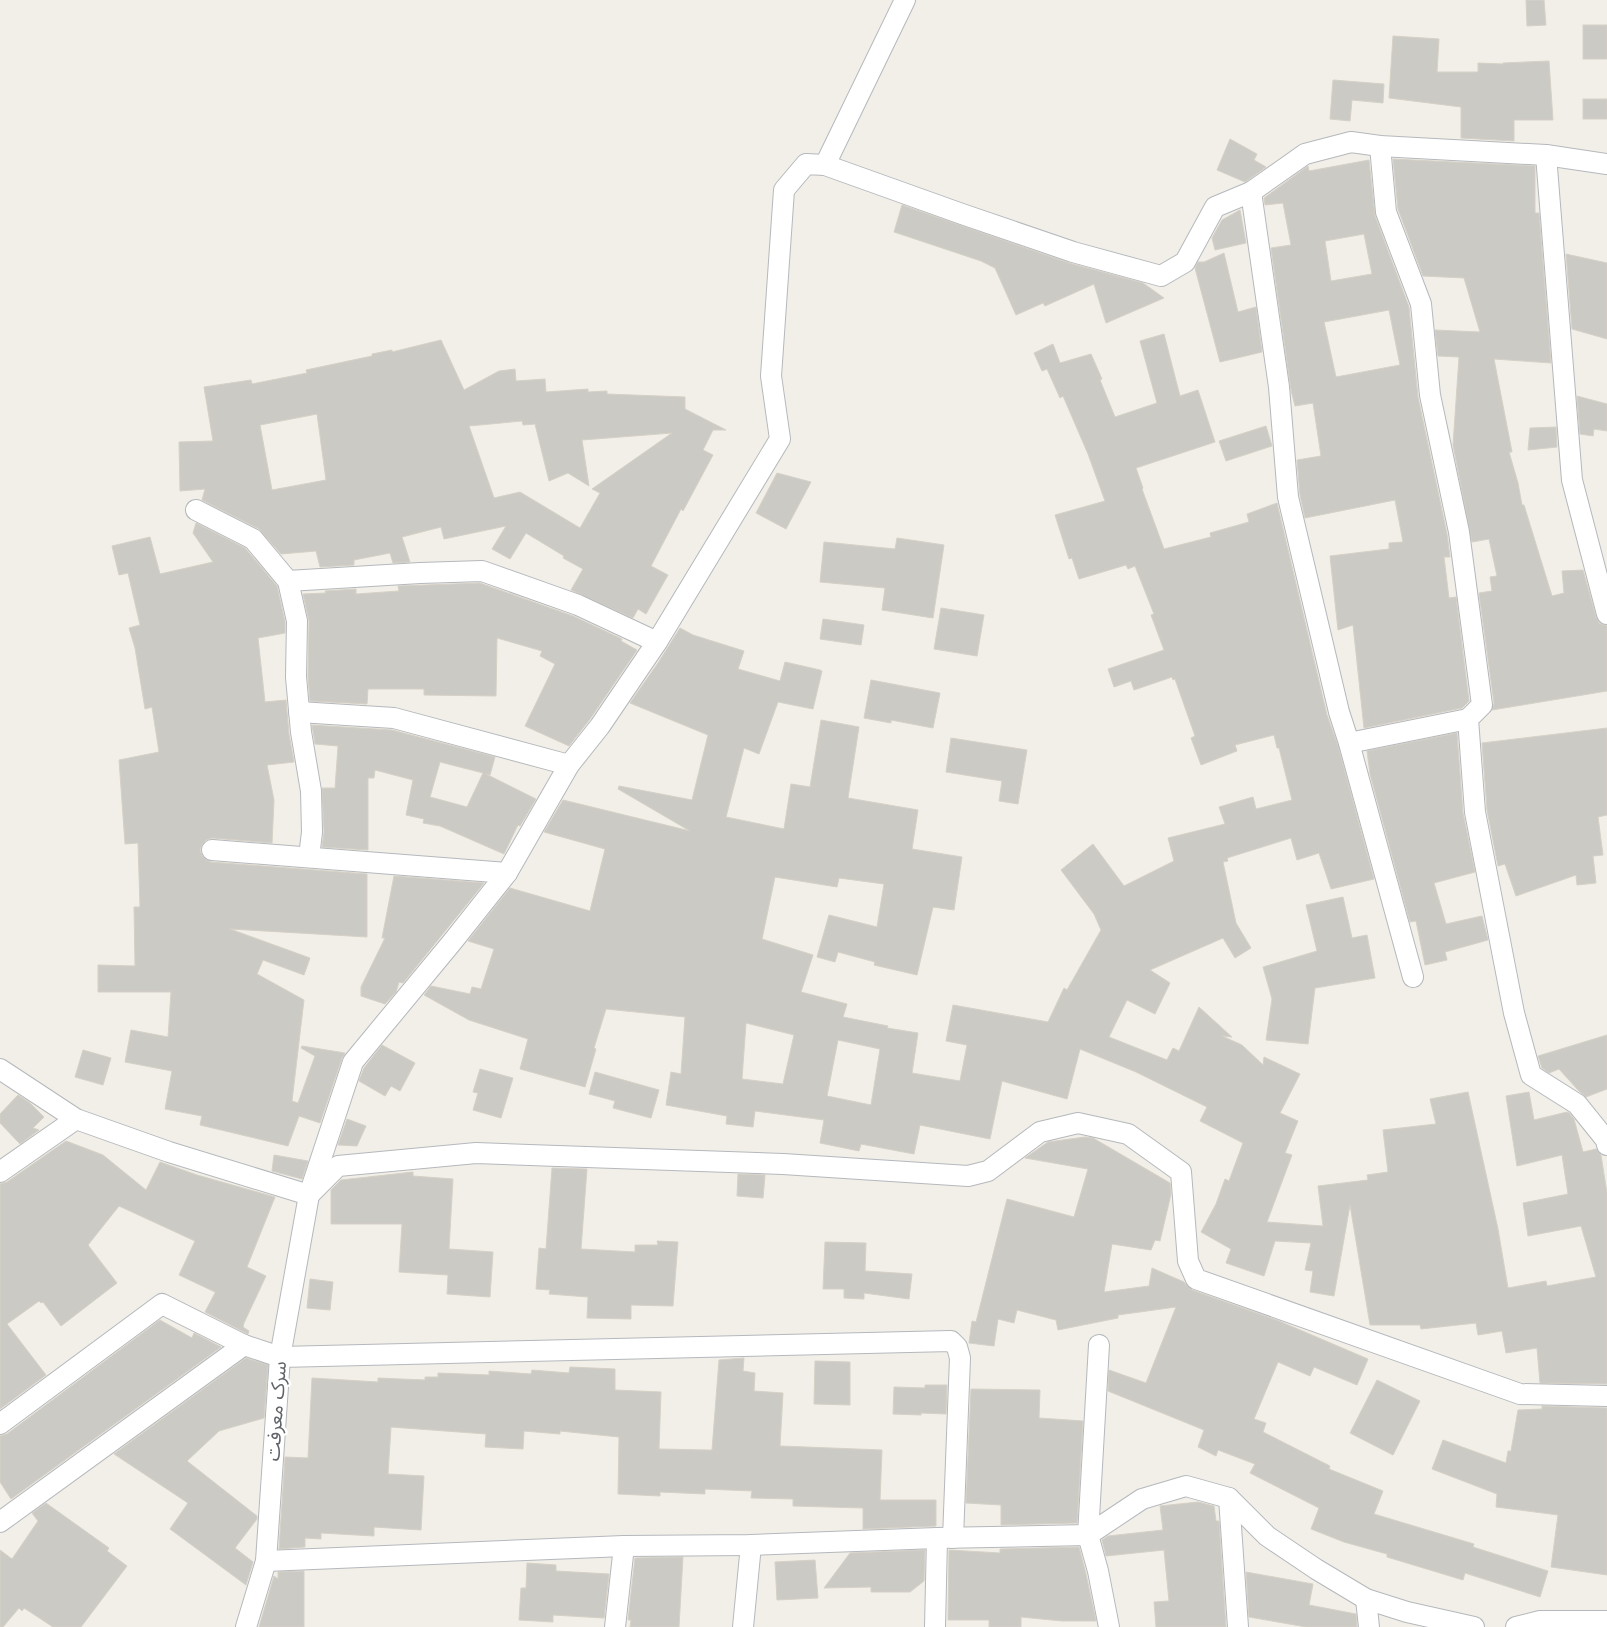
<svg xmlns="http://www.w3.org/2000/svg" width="1607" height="1627" font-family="Jost,'Noto Sans Arabic',sans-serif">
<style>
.building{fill:#cccac5;stroke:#d6d1c6;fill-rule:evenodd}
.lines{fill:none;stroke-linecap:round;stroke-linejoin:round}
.minor-casing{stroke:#b5b8bc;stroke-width:22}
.minor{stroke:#fff;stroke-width:20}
.labels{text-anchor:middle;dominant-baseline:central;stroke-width:5;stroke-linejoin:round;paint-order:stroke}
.street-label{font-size:19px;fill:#5f6368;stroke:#fff}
</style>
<rect width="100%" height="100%" fill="#f1efe8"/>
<g class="building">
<path d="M1526 0H1544L1546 25 1527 26Z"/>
<rect x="1583" y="25" width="24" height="34"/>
<path d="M1393 36 1439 39 1437 72H1478V63L1503 64V63L1549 61 1553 120H1514V141L1461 138V107L1389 98Z"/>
<path d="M1333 80 1384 84 1383 103 1352 100 1350 121 1330 119Z"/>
<rect x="1583" y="99" width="24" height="20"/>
<path d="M1230 139 1257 154 1254 160 1266 167 1245 182 1217 170Z"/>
<path d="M1393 159 1535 166V213H1539L1551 363 1494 359 1512 452H1509L1518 483 1522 505H1524L1552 596 1564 593 1562 571 1583 570 1596 617 1599 623 1607 626V691L1492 710 1494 703 1479 593 1492 591 1490 577 1497 576 1489 539 1472 542 1453 445 1459 357 1438 356 1435 330 1480 332 1464 278 1423 276 1398 209Z"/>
<path d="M1369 160 1375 216 1409 307 1418 397 1447 534 1450 557H1444L1449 598 1456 597 1469 701 1462 708 1364 728 1353 625 1338 630 1330 556 1389 549V543L1403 542 1395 500 1305 518 1300 495 1297 460 1321 456 1313 403 1295 406 1291 390 1271 248 1291 245 1283 203 1265 205 1264 198 1308 166 1309 171ZM1364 234 1372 274 1331 281 1325 241ZM1389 310 1400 365 1336 377 1324 322Z"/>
<path d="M902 205 1069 263 1143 283 1164 298 1106 323 1094 284 1045 306 1043 303 1016 315 995 268 981 261 894 232Z"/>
<path d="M1240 210 1246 243 1215 250 1212 238 1222 220Z"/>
<path d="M1224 253 1238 312 1256 307 1262 352 1220 362 1195 268 1198 262H1204Z"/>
<path d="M1566 254 1607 263V339L1572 329Z"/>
<path d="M1164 334 1180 396 1198 390 1215 442 1136 468 1143 488 1142 489 1164 549 1211 537 1210 533 1249 522 1247 514 1277 503 1327 715 1338 746 1374 879 1331 889 1319 853 1297 860 1291 838 1227 858 1228 861 1223 862 1236 923 1251 948 1235 958 1223 938 1150 970 1170 983 1155 1014 1127 1000 1109 1037 1167 1060 1173 1048 1179 1051 1199 1007 1232 1037 1222 1036 1242 1045 1263 1065 1264 1057 1300 1074 1280 1113 1298 1121 1285 1153 1292 1155 1267 1222 1323 1226 1318 1186 1368 1180 1367 1175 1388 1172 1383 1130 1436 1124 1430 1099 1468 1092 1498 1229 1508 1288 1546 1281 1547 1286 1596 1277 1581 1226 1528 1236 1523 1203 1568 1194 1562 1155 1517 1166 1506 1096 1529 1092 1534 1120 1567 1112 1569 1113 1574 1119 1583 1152 1596 1149 1601 1155 1607 1193V1384L1540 1383 1537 1348 1506 1353 1502 1331 1478 1335 1476 1323 1421 1329 1420 1325H1370L1350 1205 1334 1296 1310 1292 1313 1271 1305 1270 1311 1243 1275 1241 1264 1276 1226 1263 1231 1249 1201 1232 1216 1204 1225 1179 1229 1181 1243 1143 1200 1121 1207 1107 1136 1072 1080 1049 1067 1099 1002 1081 990 1139 920 1125 914 1154 861 1144 859 1151 820 1143 824 1120 755 1111 753 1127 726 1124 727 1116 666 1105 671 1072 681 1074 685 1017 606 1009 594 1048 596 1049 585 1087 520 1069 528 1039 469 1020 424 995 431 986 470 994 472 987 481 989 494 949 468 941 510 888 590 911 605 849 544 832 563 800 690 831 618 789 619 786 692 800 708 735 630 703 658 663 680 628 693 635 744 651 738 669 780 681 785 662 820 670 822 671 813 709 778 702 759 754 744 748 726 817 784 829 791 784 810 787 821 720 859 727 848 798 918 810 912 849 962 857 954 910 933 907 917 975 874 965 875 962 838 952 835 962 817 957 829 915 877 927 884 884 839 878 837 887 775 877 762 939 813 955 801 992 847 1004 843 1017 888 1026 887 1028 918 1033 912 1073 960 1081 967 1045 946 1041 953 1005 1048 1022 1064 988 1067 990 1101 930 1094 914 1061 870 1093 844 1124 886 1174 861 1168 838 1225 824 1219 807 1253 797 1256 809 1292 800 1279 748H1277L1274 735 1235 745 1237 751 1201 765 1191 738 1195 736 1175 679 1173 680 1172 677 1134 690 1131 681 1114 687 1108 669 1164 650 1151 615 1154 614 1135 566 1128 569 1126 565 1079 579 1072 558 1069 559 1055 515 1105 501 1088 454 1063 396 1060 398 1047 369 1042 371 1034 353 1053 344 1060 363 1091 354 1102 379 1100 380 1115 417 1157 403 1140 341ZM746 1023 794 1035 783 1084 742 1079ZM838 1040 880 1049 871 1105 827 1096Z"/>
<path d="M441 340 464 390 499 371 515 369 516 381 545 379 546 392 588 389V392L607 391V394L685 397V409L726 430H713L703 450 713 455 683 511 681 509 651 566 668 575 646 614 638 609 633 618 571 590 583 569 563 558 564 556 526 533 510 559 492 549 506 526 444 539 441 527 402 537 410 562 393 563 390 553 354 560V565L320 567 316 551 281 554 259 529 202 500 205 489 180 491 179 442 213 441 204 387 251 380 252 384 307 373 306 370 372 356V354L392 350V352ZM317 414 326 480 272 490 260 425ZM522 421 523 425 535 424 549 481 568 473 589 486 582 440 672 433 592 489 600 493 580 528 520 492 494 498 469 426Z"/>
<path d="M1577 396 1607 404V431L1594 429 1593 436 1580 434Z"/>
<path d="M1266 426 1272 446 1226 461 1219 441Z"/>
<path d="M1556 427 1557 447 1528 450 1530 428Z"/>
<path d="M777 473 811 482 786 529 756 513Z"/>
<path d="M196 523 245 548 277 586 285 622V633L258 638 265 702 286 700 289 734 294 762 267 765 274 800 272 843 212 838 206 840 202 844 200 850 202 856 206 860 211 862 367 874V937L230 929 310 958 304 975 263 960 257 974 304 1000 292 1101 298 1103 315 1056 301 1048 302 1046 345 1053 342 1058 320 1123 299 1116 288 1146 200 1125 202 1116 165 1109 172 1071 125 1062 131 1030 168 1037 171 992H98V965L135 966 134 907H140L138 843 125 844 119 760 159 752 152 707 145 709 135 648 129 628 140 625 128 573 119 575 112 546 150 537 160 574 213 562 193 533Z"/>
<path d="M897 538 944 545 933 618 882 610 885 588 820 582 824 542 895 549Z"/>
<path d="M480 583 573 616 622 639 621 641 637 650 590 719 569 746 525 726 555 664 540 656 542 651 497 638 496 696 424 695V689H368L367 704 310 701 308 677 309 621 303 594 326 593 325 591 356 589V594L399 591 398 586Z"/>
<path d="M941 608 984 615 977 656 934 649Z"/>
<path d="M823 619 864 625 861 645 820 639Z"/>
<path d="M871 680 940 693 933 728 891 720V723L864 718Z"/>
<path d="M312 725 392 730 495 757 490 775 486 774 536 799 520 826 518 825 504 854 440 826 423 823 424 819 406 815 413 780 375 770 374 778H368V850L322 847 324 832 322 788H335L338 746 315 744ZM440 762 483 773 467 807 430 797Z"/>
<path d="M1607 728V815L1598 817 1603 855 1593 856 1596 883 1577 885 1576 875 1516 896 1505 864 1498 866 1487 810 1482 743Z"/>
<path d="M1457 733 1463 813 1475 872 1434 883 1446 924 1482 916 1488 940 1445 952 1447 960 1425 965 1416 921 1410 922 1370 774 1367 751Z"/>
<path d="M951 738 1027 750 1018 804 999 801 1002 781 946 772Z"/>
<path d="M394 876 484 883 403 983 399 982 396 992 385 1004 361 996V987L385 938H382Z"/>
<path d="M1343 897 1352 938 1367 935 1375 978 1315 988 1308 1044 1266 1040 1272 999 1263 967 1317 951 1306 905Z"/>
<path d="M1607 1035V1089L1586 1097 1578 1090 1559 1069 1549 1073 1542 1068 1538 1056Z"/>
<path d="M382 1045 415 1063 400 1091 391 1086 385 1096 359 1081 364 1068Z"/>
<path d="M83 1050 111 1058 103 1085 75 1077Z"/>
<path d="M480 1069 513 1078 501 1118 473 1110 478 1093 473 1092Z"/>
<path d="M595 1072 659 1090 651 1118 613 1108 615 1101 589 1094Z"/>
<path d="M18 1095 30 1103 44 1117 33 1128 39 1130 20 1144 0 1123V1114Z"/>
<path d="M347 1119 366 1126 357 1146 338 1145Z"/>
<path d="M1085 1137 1093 1138 1170 1183 1171 1194 1160 1241 1155 1240 1151 1250 1112 1244 1104 1292 1149 1286 1152 1268 1184 1282 1188 1287 1192 1290 1279 1321 1368 1359 1357 1385 1314 1367 1310 1376 1278 1362 1254 1419 1266 1423 1263 1432 1330 1466 1329 1469 1383 1491 1374 1514 1474 1544 1473 1547 1548 1571 1540 1597 1465 1573 1463 1580 1387 1557V1554L1344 1542 1311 1529 1319 1508 1250 1473 1255 1464 1218 1450 1216 1456 1198 1447 1204 1430 1108 1391 1109 1370 1146 1383 1176 1307 1118 1315V1318L1058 1330 1056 1320 1017 1310 1014 1323 998 1319 994 1346 969 1343 972 1321 976 1322 1007 1199 1074 1217 1088 1169 1025 1158 1048 1142Z"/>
<path d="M66 1141 103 1155 146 1190 160 1162 197 1175 275 1197 247 1267 266 1276 244 1323 243 1327 249 1331 248 1334 205 1312 215 1293V1292L179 1275 195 1241 119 1206 88 1245 117 1283 61 1326 43 1302 41 1303 39 1301 7 1324 46 1375 0 1409V1184L7 1182Z"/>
<path d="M274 1155 308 1161 302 1179 272 1171Z"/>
<path d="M552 1168 587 1169 581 1249 635 1252V1245H658L657 1241 678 1242 673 1306 631 1305V1319L587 1318 588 1297 549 1294 550 1290 536 1289 539 1248 546 1249Z"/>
<path d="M413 1172V1176L453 1179 449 1249 493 1252 490 1297 447 1294 448 1275 399 1272 402 1224H331V1190L341 1180Z"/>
<path d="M738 1174 765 1175 763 1198 737 1196Z"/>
<path d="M825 1242 866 1243 865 1271 912 1274 909 1299 864 1293V1299L844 1298V1289H823Z"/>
<path d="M310 1279 333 1282 330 1310 307 1308Z"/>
<path d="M160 1320 192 1338 194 1333 221 1347 11 1499 0 1482V1436L7 1434Z"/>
<path d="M246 1358 268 1365 264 1418 219 1431 187 1461 257 1516V1519L235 1548 253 1562 246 1585 170 1529 188 1503 114 1454Z"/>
<path d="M744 1358 743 1371 755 1373 754 1391 783 1393 780 1446 882 1450 880 1500H936V1526L863 1529V1508L793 1506V1499L751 1498 752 1491 705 1489V1494L660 1492V1496L618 1494 619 1437 560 1431V1434L524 1431 523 1449 485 1447 486 1434 391 1427 388 1474 424 1476 421 1530 374 1527V1536L321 1533V1539L305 1538V1547L279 1549 285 1457 308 1458 312 1378 378 1382V1378L425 1380V1377H438V1373L489 1375V1371L531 1374 532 1370 569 1373 570 1367 615 1369V1390L661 1392 659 1449 709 1450H712L719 1360Z"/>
<path d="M815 1361 850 1362V1405L814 1404Z"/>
<path d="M1377 1380 1420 1401 1393 1455 1350 1433Z"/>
<path d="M925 1385H947L946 1414 921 1413V1415L893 1414 894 1387 925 1388Z"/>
<path d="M971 1389 1040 1390 1039 1418 1083 1421 1077 1523 1001 1525V1505L966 1503Z"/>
<path d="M1542 1406 1607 1408V1575L1551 1567 1558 1515 1496 1507 1497 1494 1432 1469 1443 1440 1506 1463 1508 1451H1511L1518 1410 1542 1409Z"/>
<path d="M1198 1502 1214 1506 1216 1521H1219L1226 1627H1156L1154 1602 1169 1601 1164 1550 1106 1556 1102 1540 1108 1536 1163 1530 1160 1506Z"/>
<path d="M46 1503 109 1548 107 1551 127 1566 81 1627H53L24 1608 22 1611 19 1608 3 1627H0V1550L12 1559 38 1521 32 1513Z"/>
<path d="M1079 1547 1086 1574 1096 1621H1062L1021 1617V1627H989V1620H948L949 1550 1000 1553V1549Z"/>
<path d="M925 1550 924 1581 910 1592H871V1587L824 1588 850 1553Z"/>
<path d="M683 1557 679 1627H630L631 1620H628L635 1558Z"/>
<path d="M815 1560 818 1598 777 1600 775 1562Z"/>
<path d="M527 1563 556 1565V1571L609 1574 604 1618 553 1615V1622L519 1620 521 1588H526Z"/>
<path d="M304 1571V1627H259L274 1576 278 1579V1572Z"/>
<path d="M1246 1572 1313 1584 1309 1605 1356 1614 1357 1627H1306L1249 1617Z"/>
</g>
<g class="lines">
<defs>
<g id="minor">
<path d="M1380 146 1386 212 1421 304 1430 395 1459 532 1482 705 1468 719 1475 812 1514 1013 1531 1075 1577 1104 1606 1140 1607 1145"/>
<path d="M1546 155 1572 480 1607 614"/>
<path d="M825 165 905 0"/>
<path d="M1251 192 1279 387 1288 497 1339 712 1349 743 1413 977"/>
<path d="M196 510 253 539 288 581 297 621 296 677 301 732 311 791 312 832 309 857"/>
<path d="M288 581 420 573 482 571 578 605 657 642"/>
<path d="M299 712 394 718 569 765"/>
<path d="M1349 743 1468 719"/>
<path d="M212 850 507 873"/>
<path d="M0 1069 76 1119 169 1152 309 1195 338 1166 476 1153 783 1164 968 1176 988 1171 1040 1132 1078 1123 1128 1134 1181 1172 1188 1261 1196 1279 1520 1394 1607 1396"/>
<path d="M0 1172 76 1119"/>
<path d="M1099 1345 1088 1535 1098 1571 1109 1627"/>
<path d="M0 1424 162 1304 244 1345 280 1357 951 1341 957 1347 960 1358 953 1538"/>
<path d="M1229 1498 1238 1627"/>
<path d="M0 1522 244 1345"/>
<path d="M266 1561 624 1546 751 1545 937 1538 1088 1535 1142 1499 1186 1486 1229 1498 1267 1536 1316 1569 1366 1599 1407 1612 1474 1627"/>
<path d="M1366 1599 1369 1627"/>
<path d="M246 1627 266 1561 280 1357 309 1195 353 1062 453 941 507 873 569 765 600 726 657 642 780 439 771 376 784 190 806 164 825 165 962 214 1073 252 1161 276 1185 262 1215 207 1251 192 1305 154 1351 142 1380 146 1546 155 1607 164"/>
<path d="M615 1627 624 1546"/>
<path d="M743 1627 751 1545"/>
<path d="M935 1627 937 1538"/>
<path d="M1516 1627 1540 1621H1607"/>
</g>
</defs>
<use href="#minor" class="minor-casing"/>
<use href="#minor" class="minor"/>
</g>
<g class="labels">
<g class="street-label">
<text transform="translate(276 1411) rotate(-86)">سرک معرفت</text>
</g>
</g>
</svg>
